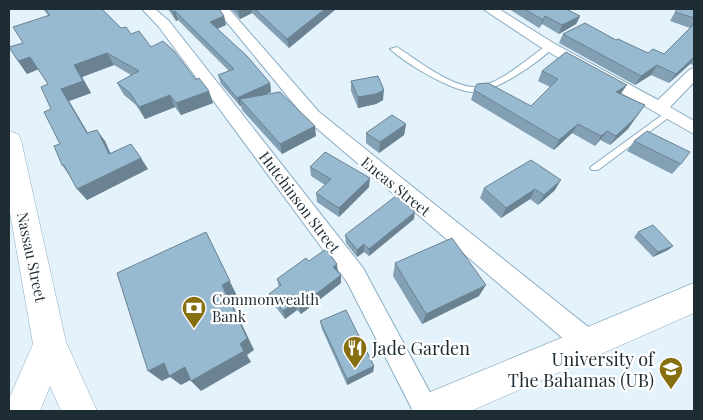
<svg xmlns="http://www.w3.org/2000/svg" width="703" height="420" font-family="'Playfair Display',serif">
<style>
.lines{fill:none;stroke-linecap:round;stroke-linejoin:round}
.lane-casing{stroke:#8aadc3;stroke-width:2}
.street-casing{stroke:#8aadc3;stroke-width:2}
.secondary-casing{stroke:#8aadc3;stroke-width:1}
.primary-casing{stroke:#8aadc3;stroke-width:1}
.lane{fill:#fff;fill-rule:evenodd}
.street{fill:#fff;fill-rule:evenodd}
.secondary{fill:#fff;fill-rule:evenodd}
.primary{fill:#fff;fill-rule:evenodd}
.wall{fill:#83a0b4}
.shaded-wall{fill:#6a8292}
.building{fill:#98bad1;stroke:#6a8292}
.labels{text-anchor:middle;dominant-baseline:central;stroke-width:4.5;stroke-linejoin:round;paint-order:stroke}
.street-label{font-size:15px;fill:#1e2c34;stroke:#fff}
.poi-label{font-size:15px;fill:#1e2c34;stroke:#fff;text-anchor:start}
.near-poi-label{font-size:18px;fill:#1e2c34;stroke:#fff;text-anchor:start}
</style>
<rect width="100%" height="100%" fill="#e4f2fc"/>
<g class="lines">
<defs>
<g id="lane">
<path d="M547 45 554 47C539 62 496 92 475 92 454 93 405 63 390 49L397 47C415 59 453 88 475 87 498 86 528 58 547 45Z"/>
<path d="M669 110 672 111V115L598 170H592L590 168 592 166Z"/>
</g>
<g id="street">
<path d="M142 9H155L169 21 363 268 440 411H413L347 282 159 27Z"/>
<path d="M216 9H229L319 112 597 334 600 343 597 352 588 355 579 352 307 120Z"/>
<path d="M483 9H499L555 44 658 100 689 70 694 68V82L670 107 694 121V134L545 50Z"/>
</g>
<path id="secondary" d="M9 131 18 134 21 140 66 342 97 411H61L50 386 40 411H9V399L33 344 9 207Z"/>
<path id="primary" d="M694 283V313L471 411H411L416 398Z"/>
</defs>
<use href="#lane" class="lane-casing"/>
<use href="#street" class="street-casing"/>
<use href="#secondary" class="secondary-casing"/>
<use href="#primary" class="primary-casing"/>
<use href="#lane" class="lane"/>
<use href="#street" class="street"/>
<use href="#secondary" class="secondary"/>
<use href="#primary" class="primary"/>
</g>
<g class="wall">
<path d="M43 9H102L121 28 151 47 213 103 181 115 175 107 145 119 136 105 124 95 117 83 131 75 114 65 82 77 91 93 69 101 88 133 105 141 110 153 148 169 87 200 69 175 62 165 60 144 51 109 48 84 38 69 27 74 18 61 23 43 48 15Z"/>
<path d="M168 9H219L224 16 226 25 217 29 270 83 271 92 264 95 316 136 282 154 242 110 241 106H240L221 84 218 75 229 71 178 20 176 21Z"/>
<path d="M231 9H336L289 48 252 13 240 19Z"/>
<path d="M509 9H566L580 16 576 24 559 34 542 24 539 28Z"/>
<path d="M694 9V64L693 65 690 64 669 83 651 75 635 85 559 43 563 34 616 40 648 53 664 54 690 28 670 21 675 12Z"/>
<path d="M542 71 621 94 628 129 610 145 600 140 595 146 572 133 554 150 471 100 474 90 531 106 550 87 538 81Z"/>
<path d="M351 81 383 100 376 104 358 108 351 91Z"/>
<path d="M406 124 404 135 379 153 366 143V133Z"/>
<path d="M634 141 681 164 672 174 627 151Z"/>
<path d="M310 167 369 187 339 217 317 202 316 193 325 185 311 176Z"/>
<path d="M484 188 555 190 538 205 530 199 501 218 480 198Z"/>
<path d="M414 219 369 256 364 252 357 257 346 243 345 235Z"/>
<path d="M638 232 673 246 668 250 653 257 634 237Z"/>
<path d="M309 261 338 271 341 275V283L301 314 297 310 285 319 272 302 269 294 279 287 277 279Z"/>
<path d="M395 263 479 296 422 324 393 276Z"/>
<path d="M320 321 374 366 373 372 347 385 322 329Z"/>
</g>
<g class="shaded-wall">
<path d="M241 9H251L252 13 240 19 238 10Z"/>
<path d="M325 9H336L289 48 287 39Z"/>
<path d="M175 11 178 20 176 21 173 12Z"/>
<path d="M224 16 226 25 212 31 210 22Z"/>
<path d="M545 16 542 24 539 28Z"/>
<path d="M580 16 576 24 559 34 562 25Z"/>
<path d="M107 53 114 65 82 77 91 93 69 101 95 145 87 133 61 89 74 65Z"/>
<path d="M30 57 39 69 27 74 18 61Z"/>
<path d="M694 57 690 64 669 83 676 74Z"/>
<path d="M657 65 651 75 635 85 641 76Z"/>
<path d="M270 83 271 92 244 104 240 99 241 106H240L237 98Z"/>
<path d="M627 85 620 95 616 92Z"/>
<path d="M384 90 383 100 376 104 358 108V97Z"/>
<path d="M209 91 213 103 181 115 176 103Z"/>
<path d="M170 95 175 107 145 119 139 107Z"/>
<path d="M645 105 628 129 610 145 616 136Z"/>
<path d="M406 124 404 135 379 153 380 142Z"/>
<path d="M578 124 572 133 554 150 559 140Z"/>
<path d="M315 126 316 136 282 154 280 144Z"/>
<path d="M97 130 105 141 116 166 109 154Z"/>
<path d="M607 131 600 140 595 146 601 136Z"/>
<path d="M141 158 148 169 87 200 77 189Z"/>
<path d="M370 178 369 187 339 217V208Z"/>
<path d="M561 180 555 190 538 205 544 195Z"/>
<path d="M535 189 530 199 501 218 506 208Z"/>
<path d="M415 212 414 219 369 256V249Z"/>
<path d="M206 232 237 296 230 299 254 350 247 355 251 362 201 391 191 381 240 344Z"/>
<path d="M364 244V252L357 257V250Z"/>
<path d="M673 246 668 250 653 257 658 252Z"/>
<path d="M337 264 338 273 333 267Z"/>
<path d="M341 275V283L301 314 299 307Z"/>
<path d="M486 285 479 296 422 324 426 314Z"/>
<path d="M295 302 297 310 285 319 283 311Z"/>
<path d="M164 363 185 367 196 377 181 385 170 377 162 381 148 371Z"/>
<path d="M374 366 373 372 347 385V379Z"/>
</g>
<g class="building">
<path d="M45 9H102L121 28 126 27 131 34 139 31 151 47 163 41 174 51 196 80 199 78 209 91 176 103 170 95 139 107 130 93 117 83 139 71 107 53 74 65 83 81 61 89 87 133 97 130 109 154 131 144 141 158 77 189 64 165H62L54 146 60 144 44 112 51 109 41 87 48 84 30 57 18 61 9 47 23 43 13 27 50 15Z"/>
<path d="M171 9H219L224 16 210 22 247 56 270 83 237 98 218 75 234 69 175 11 173 12Z"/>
<path d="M255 9H325L287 39Z"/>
<path d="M525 9H566L580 16 562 25 545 16 543 20Z"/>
<path d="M678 9H694V18L675 12Z"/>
<path d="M585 23 616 40 618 39 648 53 653 49 664 54 694 24V57L676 74 657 65 641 76 563 34Z"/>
<path d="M566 52 627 85 616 92 645 105 634 119 616 136 607 131 601 136 578 124 559 140 474 90 477 84 488 83 531 106 558 79 542 71Z"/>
<path d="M378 76 384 90 376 94 358 97 351 81Z"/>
<path d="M280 92 315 126 280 144 240 99Z"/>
<path d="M392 115 406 124 380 142 366 133Z"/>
<path d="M647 131 690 152 681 164 634 141Z"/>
<path d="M325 152 370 178 339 208 316 193 331 179 310 167Z"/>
<path d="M531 160 561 180 544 195 535 189 506 208 484 188Z"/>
<path d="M396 196 415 212 369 249 364 244 357 250 345 235Z"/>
<path d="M653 225 673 246 658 252 638 232Z"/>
<path d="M206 232 230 281 222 285 247 338 240 344 244 351 191 381 185 367 169 376 164 363 148 371 117 273Z"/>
<path d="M452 238 486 285 426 314 395 263Z"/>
<path d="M326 249 337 264 333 267 341 275 299 307 295 302 283 311 269 294 281 285 277 279 306 258 309 261Z"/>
<path d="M346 310 374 366 347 379 320 321Z"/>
</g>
<defs>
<symbol id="bank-pin" viewBox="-11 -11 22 30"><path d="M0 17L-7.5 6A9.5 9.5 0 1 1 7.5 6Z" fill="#876f0f" stroke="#fff"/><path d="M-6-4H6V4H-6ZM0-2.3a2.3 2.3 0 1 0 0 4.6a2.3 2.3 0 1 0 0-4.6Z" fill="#fff"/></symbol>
<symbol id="restaurant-pin" viewBox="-11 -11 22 30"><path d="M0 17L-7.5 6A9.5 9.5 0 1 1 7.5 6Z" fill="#876f0f" stroke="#fff"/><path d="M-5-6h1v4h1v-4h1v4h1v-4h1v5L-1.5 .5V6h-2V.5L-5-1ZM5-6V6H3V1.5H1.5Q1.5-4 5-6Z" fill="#fff"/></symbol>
<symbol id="university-pin" viewBox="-11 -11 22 30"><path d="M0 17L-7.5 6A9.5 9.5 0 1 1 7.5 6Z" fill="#876f0f" stroke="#fff"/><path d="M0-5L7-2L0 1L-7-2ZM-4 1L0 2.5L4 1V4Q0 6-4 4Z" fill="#fff"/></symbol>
</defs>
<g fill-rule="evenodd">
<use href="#bank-pin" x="180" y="294" width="28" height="38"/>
<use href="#restaurant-pin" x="341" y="334" width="28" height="38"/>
<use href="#university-pin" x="657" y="355" width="28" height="38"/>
</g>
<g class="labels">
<g class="street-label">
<text transform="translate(396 186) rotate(39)">Eneas Street</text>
<text transform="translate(300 202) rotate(53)">Hutchinson Street</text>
<text transform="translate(32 257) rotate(78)">Nassau Street</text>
</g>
<g class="poi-label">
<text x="212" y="299">Commonwealth<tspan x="212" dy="17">Bank</tspan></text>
</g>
<g class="near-poi-label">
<text x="372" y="348">Jade Garden</text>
<text x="654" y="359" text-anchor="end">University of<tspan x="654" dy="21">The Bahamas (UB)</tspan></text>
</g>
</g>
<rect width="703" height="420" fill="none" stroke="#1e2c34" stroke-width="20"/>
</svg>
